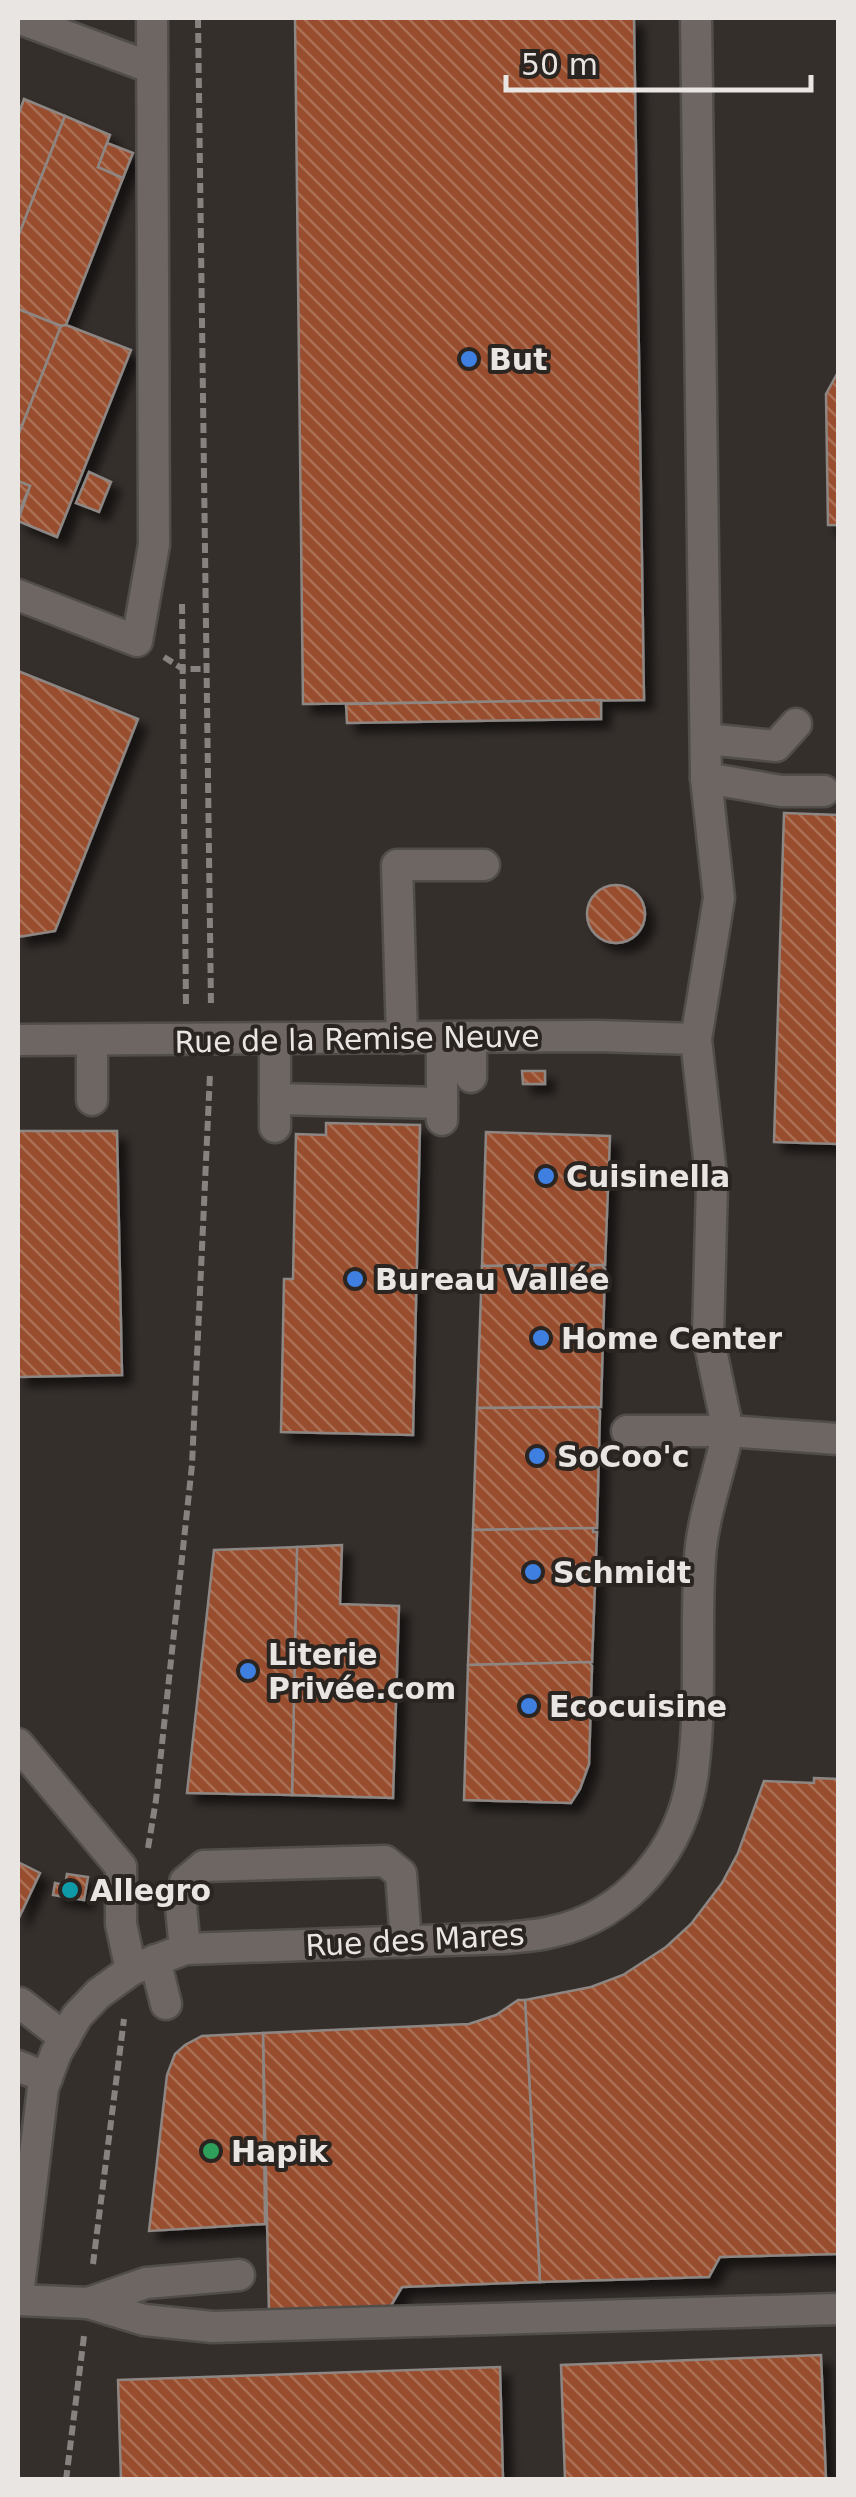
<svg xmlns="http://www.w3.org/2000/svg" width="856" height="2497" font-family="'DejaVu Sans',sans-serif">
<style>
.building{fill:url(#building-back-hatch);stroke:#8d8683;stroke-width:2.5;filter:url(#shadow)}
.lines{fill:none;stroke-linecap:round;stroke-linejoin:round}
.minor-casing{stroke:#514d4b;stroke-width:35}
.path{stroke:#87827f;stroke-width:6;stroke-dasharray:10 5;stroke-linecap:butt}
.minor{stroke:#6d6663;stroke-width:30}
.shop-dot{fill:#3f7fe0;stroke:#2b2522;stroke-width:4}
.culture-dot{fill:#0f9aa8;stroke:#2b2522;stroke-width:4}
.leisure-dot{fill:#2e9e5b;stroke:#2b2522;stroke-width:4}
.labels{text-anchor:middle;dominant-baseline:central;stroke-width:8;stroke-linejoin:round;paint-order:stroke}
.poi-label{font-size:30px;font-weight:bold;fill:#e9e5e3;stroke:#2b2522;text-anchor:start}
.street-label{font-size:30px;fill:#e9e5e3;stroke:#2b2522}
</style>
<defs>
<pattern id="building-back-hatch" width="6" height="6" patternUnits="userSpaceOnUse" patternTransform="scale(2.5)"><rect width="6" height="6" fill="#984e2d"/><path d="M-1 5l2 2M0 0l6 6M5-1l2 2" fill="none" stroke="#ab7055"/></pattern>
<filter id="shadow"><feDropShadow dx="9" dy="9" stdDeviation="5" flood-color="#0009"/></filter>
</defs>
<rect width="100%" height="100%" fill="#352f2c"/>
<g class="building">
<path d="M295 18H634L644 700 303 704Z"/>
<path d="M24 99 65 116 18 237V116Z"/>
<path d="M65 116 110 135 98 167 123 178 66 325 61 326 18 309V237Z"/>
<path d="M107 143 133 153 123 178 98 167Z"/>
<path d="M18 309 61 326 18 436Z"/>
<path d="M66 325 131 350 57 537 18 521 30 486 18 481V436L61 326Z"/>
<path d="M838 372V525H828L826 394Z"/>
<path d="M89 472 111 482 99 512 76 503Z"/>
<path d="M18 481 30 486 19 512 18 511Z"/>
<path d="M18 671 138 719 55 931 18 937Z"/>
<path d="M601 700V719L347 723 346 704Z"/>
<path d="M784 813 838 815V1144L774 1142Z"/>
<circle cx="616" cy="914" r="29"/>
<path d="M522 1071H545V1084H523Z"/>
<path d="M326 1123 420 1125 413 1435 281 1432 284 1279H293L296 1134 326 1135Z"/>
<path d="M18 1131H117L122 1375 18 1377Z"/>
<path d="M486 1132 610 1136 605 1265 482 1266Z"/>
<path d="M602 1265 605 1269 601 1407 477 1408 482 1266Z"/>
<path d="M597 1407 600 1411 597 1528 473 1530 477 1408Z"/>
<path d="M593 1528V1532H597L592 1662 468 1665 473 1530Z"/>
<path d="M342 1545 340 1604 399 1606 393 1798 292 1795 297 1547Z"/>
<path d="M297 1547 292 1795 187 1793 214 1550Z"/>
<path d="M589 1662 592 1666 589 1764 580 1789 571 1803 464 1800 468 1665Z"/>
<path d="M814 1778 838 1779V2254L720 2257 709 2277 540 2282 525 2000 591 1987 623 1975 666 1947 691 1924 722 1883 738 1853 764 1781 814 1783Z"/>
<path d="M18 1862 40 1873 18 1920Z"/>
<path d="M67 1874 88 1877 84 1900 53 1895 55 1883 65 1885Z"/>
<path d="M518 2000H525L540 2282 402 2287 389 2309 269 2313 263 2033 469 2024 496 2015Z"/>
<path d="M263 2033 265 2224 149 2231 167 2075 175 2054 185 2045 202 2036Z"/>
<path d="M821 2355 826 2480H565L561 2365Z"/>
<path d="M500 2367 503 2480H121L118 2380Z"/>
</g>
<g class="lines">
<defs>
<g id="minor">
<path d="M18 18 152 68"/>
<path d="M696 18 706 778 719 898 696 1039 712 1184 708 1336 728 1431 838 1439"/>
<path d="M18 595 137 641 154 545 152 18"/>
<path d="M706 739 776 746 796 724"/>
<path d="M706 778 781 791H824"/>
<path d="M402 1038 397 865H484"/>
<path d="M18 1040 597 1036 696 1039"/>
<path d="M92 1041V1100"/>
<path d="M471 1077V1037"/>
<path d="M275 1099 442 1103"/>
<path d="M442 1120V1038"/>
<path d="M275 1127V1040"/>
<path d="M18 1744 121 1867V1924L131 1970"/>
<path d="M185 1949 181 1907 185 1882 204 1866 385 1861 401 1874 406 1942"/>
<path d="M155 1960 166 2004"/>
<path d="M20 2003 65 2038"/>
<path d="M18 2066 47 2078"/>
<path d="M18 2295 43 2088 56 2053 77 2016 98 1994 131 1970 185 1949 506 1938C521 1936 536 1936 551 1932 628 1916 684 1848 693 1771 702 1701 695 1628 700 1558 702 1518 720 1471 728 1431H627"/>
<path d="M18 2300 88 2303 146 2283 239 2275"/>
<path d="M88 2303 144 2320 213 2327 838 2309"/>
</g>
</defs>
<use href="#minor" class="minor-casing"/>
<g class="path">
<path d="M198 18 211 1006"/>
<path d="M182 604 186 1006"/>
<path d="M164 657 183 669H206"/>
<path d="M148 1848 156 1800 192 1465 210 1074"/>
<path d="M93 2264 124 2019"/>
<path d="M66 2480 84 2336"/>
</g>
<use href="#minor" class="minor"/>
</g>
<g class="shop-dot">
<circle cx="469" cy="359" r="10"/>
<circle cx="546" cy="1176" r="10"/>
<circle cx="355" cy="1279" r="10"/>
<circle cx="541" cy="1338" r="10"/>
<circle cx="537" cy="1456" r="10"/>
<circle cx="533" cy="1572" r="10"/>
<circle cx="248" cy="1671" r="10"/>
<circle cx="529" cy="1706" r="10"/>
</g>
<circle class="culture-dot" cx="70" cy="1890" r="10"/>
<circle class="leisure-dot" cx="211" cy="2151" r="10"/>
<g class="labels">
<g class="poi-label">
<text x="489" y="359">But</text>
<text x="566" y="1176">Cuisinella</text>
<text x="375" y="1279">Bureau Vallée</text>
<text x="561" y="1338">Home Center</text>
<text x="557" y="1456">SoCoo'c</text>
<text x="553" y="1572">Schmidt</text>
<text x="268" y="1654">Literie<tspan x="268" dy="34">Privée.com</tspan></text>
<text x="549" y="1706">Ecocuisine</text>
<text x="90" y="1890">Allegro</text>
<text x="231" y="2151">Hapik</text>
</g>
<g class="street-label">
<text transform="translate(357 1039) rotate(-1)">Rue de la Remise Neuve</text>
<text transform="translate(415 1940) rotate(-3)">Rue des Mares</text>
</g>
</g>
<rect width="856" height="2497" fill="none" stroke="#e9e5e3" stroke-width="40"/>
<path d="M506 75v15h305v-15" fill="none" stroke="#e9e5e3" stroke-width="5"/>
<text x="521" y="75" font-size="30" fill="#e9e5e3" stroke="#2b2522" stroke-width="8" paint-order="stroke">50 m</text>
</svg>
